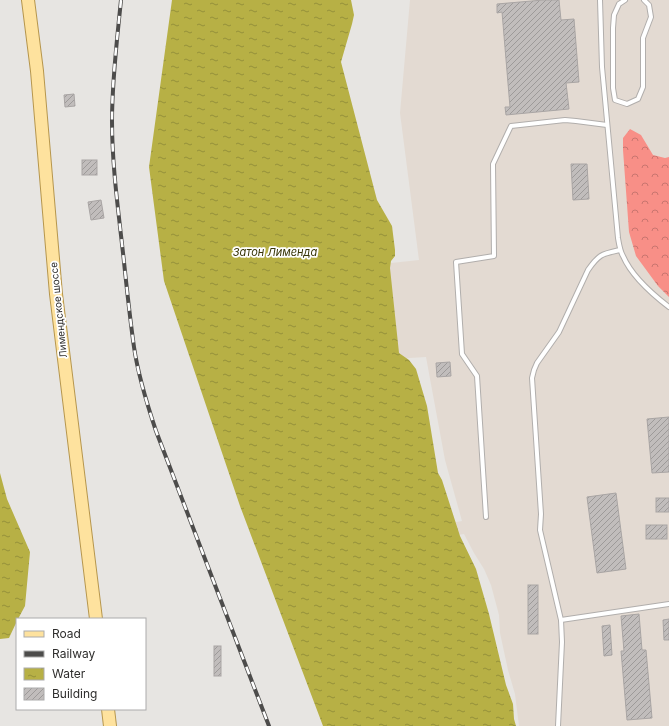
<svg xmlns="http://www.w3.org/2000/svg" width="669" height="726" font-family="Inter,sans-serif">
<style>
.built{fill:#e3dad2}
.forest{fill:url(#forest-crowns)}
.water{fill:url(#water-ripples)}
.building{fill:url(#building-hatch);stroke:#a9a5a4}
.lines{fill:none;stroke-linecap:round;stroke-linejoin:round}
.lane-casing{stroke:#b1aeac;stroke-width:6}
.primary-casing{stroke:#b6964d;stroke-width:14}
.lane{stroke:#fff;stroke-width:4}
.primary{stroke:#fee29e;stroke-width:12}
.rail-casing{stroke:#4d4c4b;stroke-width:4}
.rail{stroke:#fff;stroke-width:2.5;stroke-dasharray:8;stroke-linecap:butt}
.labels{text-anchor:middle;dominant-baseline:central;stroke-width:3.5;stroke-linejoin:round;paint-order:stroke}
.street-label{font-size:10px;fill:#2f2e2d;stroke:#fff}
.water-label{font-size:11px;font-style:italic;fill:#393608;stroke:#fff}
</style>
<defs>
<pattern id="forest-crowns" width="20" height="18" patternUnits="userSpaceOnUse"><rect width="20" height="18" fill="#f88f87"/><path d="M2 6a3 3 0 1 1 6 0M12 15a3 3 0 1 1 6 0" fill="none" stroke="#c9756f"/></pattern>
<pattern id="water-ripples" width="26" height="14" patternUnits="userSpaceOnUse"><rect width="26" height="14" fill="#b7b045"/><path d="M2 4q2-2 4 0t4 0M15 11q2-2 4 0t4 0" fill="none" stroke="#95903a"/></pattern>
<pattern id="building-hatch" width="6" height="6" patternUnits="userSpaceOnUse"><rect width="6" height="6" fill="#c1bdbc"/><path d="M-1 1l2-2M0 6l6-6M5 7l2-2" fill="none" stroke="#9d9a99"/></pattern>
</defs>
<rect width="100%" height="100%" fill="#e7e5e2"/>
<path class="built" d="M410 0H669V726H519L515 694 508 670 500 633 499 615 491 585 484 569 474 553 464 534 438 538 436 526 462 521 445 460 426 357 393 359 382 264 419 260 400 113Z"/>
<path class="forest" d="M630 129 641 135 653 155 665 158 669 157V297L658 286 636 256 629 232 623 150V138Z"/>
<g class="water">
<path d="M172 0H351L354 15 352 24 341 62 377 200 392 226 395 250V256L391 261 390 268 399 353 409 360 416 369 427 406 438 473 442 480 460 536 476 569 489 614 506 685 513 704 514 719 516 726H323L240 506 164 281 149 167Z"/>
<path d="M0 473 7 499 30 552 25 606 18 619H17V621L9 638 0 639Z"/>
</g>
<g class="building">
<path d="M543 0H559L561 20 574 19 579 82 566 83 569 109 506 115 505 107H510L502 12 497 13V4Z"/>
<path d="M74 94 75 106 65 107 64 95Z"/>
<rect x="82" y="160" width="15" height="15"/>
<path d="M571 164H587L589 199 573 200Z"/>
<path d="M101 200 104 218 91 220 88 202Z"/>
<path d="M450 362 451 376 437 377 436 363Z"/>
<path d="M669 417V472L652 473 647 419Z"/>
<path d="M616 493 626 569 597 573 587 497Z"/>
<rect x="656" y="498" width="13" height="14"/>
<rect x="646" y="525" width="21" height="14"/>
<rect x="528" y="585" width="10" height="49"/>
<path d="M639 614 642 650H646L652 718 627 720 621 651H624L621 616Z"/>
<path d="M669 619V640H664L663 620Z"/>
<path d="M610 625 612 655 604 656 602 626Z"/>
<rect x="214" y="646" width="7" height="30"/>
</g>
<g class="lines">
<defs>
<g id="lane">
<path d="M600 0 602 67 618 238C619 244 620 251 623 256 632 277 652 294 669 307"/>
<path d="M625 0 619 4 614 15 613 28V88L615 100 627 104 638 99 643 87V38L651 17 649 5 644 0"/>
<path d="M486 517 477 376 462 354 456 262 494 256 493 164 511 126 565 120 576 121 607 125"/>
<path d="M561 620 669 604"/>
<path d="M558 726 562 642 561 620 540 530 541 514 532 378 534 370 537 363 559 332 588 270C599 254 602 254 620 250"/>
</g>
<g id="primary">
<path d="M28 0 37 71 56 294 96 619"/>
<path d="M108 709 110 726"/>
</g>
</defs>
<use href="#lane" class="lane-casing"/>
<use href="#primary" class="primary-casing"/>
<use href="#lane" class="lane"/>
<use href="#primary" class="primary"/>
<defs>
<path id="rail" d="M121 0C117 40 112 80 112 121 112 168 119 215 124 262 127 290 130 319 134 347 138 375 147 404 156 431L269 726"/>
</defs>
<use href="#rail" class="rail-casing"/>
<use href="#rail" class="rail"/>
</g>
<g class="labels">
<g class="street-label">
<text transform="translate(58 310) rotate(-96)">Лимендское шоссе</text>
</g>
<g class="water-label">
<text x="275" y="252">Затон Лименда</text>
</g>
</g>
<rect x="16" y="618" width="130" height="92" fill="#ffffff" stroke="#acabab"/>
<rect x="24" y="631" width="20" height="6" fill="#fee29e" stroke="#acabab"/>
<text x="52" y="638" font-size="12" fill="#2f2e2d">Road</text>
<rect x="24" y="651" width="20" height="6" fill="#4d4c4b" stroke="#acabab"/>
<text x="52" y="658" font-size="12" fill="#2f2e2d">Railway</text>
<rect x="24" y="668" width="20" height="12" fill="url(#water-ripples)" stroke="#acabab"/>
<text x="52" y="678" font-size="12" fill="#2f2e2d">Water</text>
<rect x="24" y="688" width="20" height="12" fill="url(#building-hatch)" stroke="#acabab"/>
<text x="52" y="698" font-size="12" fill="#2f2e2d">Building</text>
</svg>
